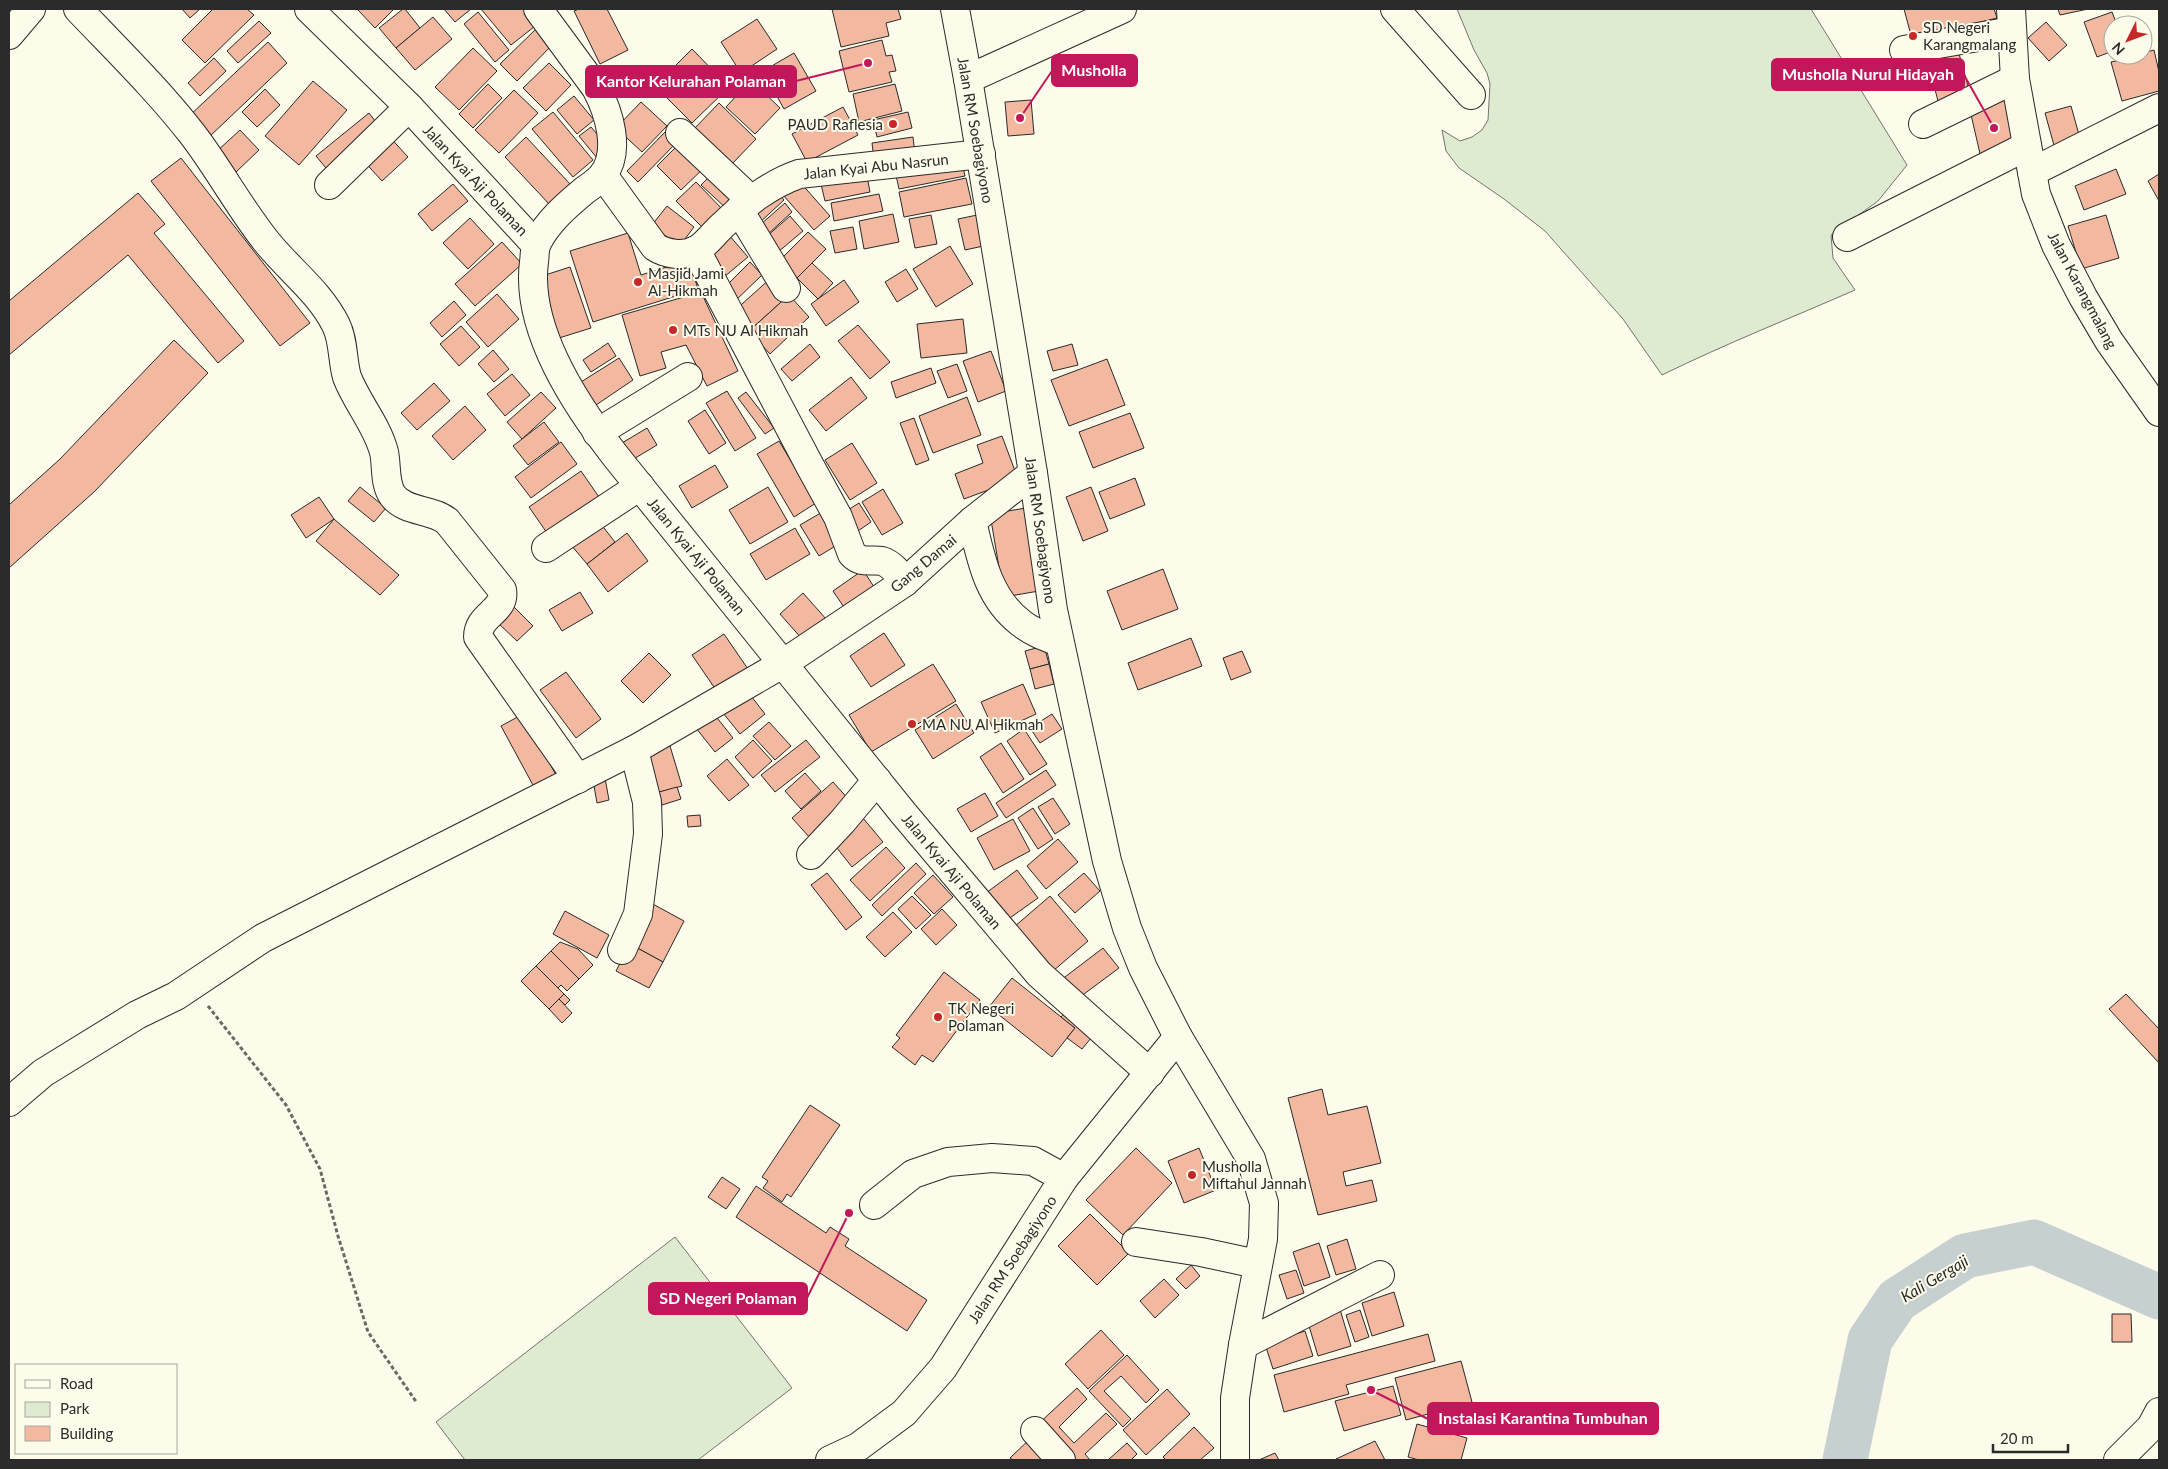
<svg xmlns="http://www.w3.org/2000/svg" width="2168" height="1469" font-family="Lato,sans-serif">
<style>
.green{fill:#deebd1;stroke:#74746e}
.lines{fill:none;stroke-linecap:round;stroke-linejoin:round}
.river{stroke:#c7d0d0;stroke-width:45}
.building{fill:#f2b8a0;stroke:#2b2b2b}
.minor-casing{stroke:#2b2b2b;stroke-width:30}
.major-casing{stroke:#2b2b2b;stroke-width:30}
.path{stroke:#6a6964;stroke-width:3;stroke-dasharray:4 2.5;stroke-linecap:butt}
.minor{stroke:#fdfbea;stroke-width:28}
.major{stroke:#fdfbea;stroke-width:28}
.poi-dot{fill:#c62828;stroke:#fdfbea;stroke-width:2}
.labels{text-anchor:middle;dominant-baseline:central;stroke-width:4;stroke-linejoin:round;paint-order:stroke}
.poi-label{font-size:15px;fill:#2b2b2b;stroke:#fdfbea;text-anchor:start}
.street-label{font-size:15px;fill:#2b2b2b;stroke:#fdfbea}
.water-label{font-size:16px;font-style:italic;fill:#2b2b2b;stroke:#fdfbea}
.leader{fill:none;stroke:#c2185b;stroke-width:2}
.callout-dot{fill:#c2185b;stroke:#fdfbea;stroke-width:2}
.callout{fill:#c2185b;stroke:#c2185b;stroke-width:2}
.callout-label{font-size:16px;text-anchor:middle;font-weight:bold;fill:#fff}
</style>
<rect width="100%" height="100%" fill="#fdfbea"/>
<g class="green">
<path d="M1457 9H1811L1907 165 1878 201 1831 235 1833 258 1855 290C1791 318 1725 344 1662 375L1623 319 1545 231 1504 199 1459 168 1446 151 1442 130 1460 141 1472 137 1482 130 1488 120 1490 84 1487 73 1474 50Z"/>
<path d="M675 1237 792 1388 698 1460H465L436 1422Z"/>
</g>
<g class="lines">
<path class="river" d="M1845 1460 1870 1340 1897 1300 1965 1256 2034 1242 2159 1297"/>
</g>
<g class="building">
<path d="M182 9H200L190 18Z"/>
<path d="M213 9H247L254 15 205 63 182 40Z"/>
<path d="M357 9H394L375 28Z"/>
<path d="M403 9H405L420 28 396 48 379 28Z"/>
<path d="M444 9H471L455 22Z"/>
<path d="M481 9H528L539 23 511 45Z"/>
<path d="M579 9H607L628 50 600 64 574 11Z"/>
<path d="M832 9H898L901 19 886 23 889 36 841 47Z"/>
<path d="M1904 9H1994L1997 18 1912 39Z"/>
<path d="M2058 9H2088L2060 15Z"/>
<path d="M478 12 509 50 495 62 464 24Z"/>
<path d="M2112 12 2117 25H2113V51L2097 57 2084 22Z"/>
<path d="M433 17 452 39 415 70 396 48Z"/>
<path d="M757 19 777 49 741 73 721 42Z"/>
<path d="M259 21 271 33 238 63 227 51Z"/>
<path d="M2046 22 2067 45 2049 61 2028 38Z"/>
<path d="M537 28 553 44 517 81 500 64Z"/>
<path d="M882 40 886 56 892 55 896 71 889 72 892 82 849 92 839 51Z"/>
<path d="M268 42 287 63 208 138 188 117Z"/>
<path d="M1956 43 1970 93 1938 101 1925 51Z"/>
<path d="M473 48 497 71 459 110 435 87Z"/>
<path d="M692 49 729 87 692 123 655 86Z"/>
<path d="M2154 50 2159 72V91L2122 101 2111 62 2143 55V53Z"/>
<path d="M794 53 816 91 784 109 763 71Z"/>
<path d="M214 58 226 71 200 96 188 83Z"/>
<path d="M549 63 571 85 546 111 523 88Z"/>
<path d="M751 80 780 108 755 134 726 107Z"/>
<path d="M313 81 347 110 299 165 265 136Z"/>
<path d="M488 84 502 98 473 128 459 114Z"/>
<path d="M895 84 902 111 859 122 853 94Z"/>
<path d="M265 89 280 105 257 127 242 112Z"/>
<path d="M514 90 538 113 499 153 475 130Z"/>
<path d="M574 96 594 120 577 134 557 110Z"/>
<path d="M2007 98 2018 150 1981 158 1969 106Z"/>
<path d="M1031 100 1034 134 1008 136 1005 102Z"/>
<path d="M641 102 667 126 642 152 616 128Z"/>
<path d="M719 103 756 139 730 166 693 130Z"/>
<path d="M2071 106 2081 142 2055 149 2045 113Z"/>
<path d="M843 107 858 135 807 162 792 134Z"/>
<path d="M553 112 593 160 573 177 532 129Z"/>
<path d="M908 112 912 128 877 137 873 120Z"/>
<path d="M369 113 382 130 330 173 316 156Z"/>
<path d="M591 127 609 148 597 158 579 136Z"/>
<path d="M669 128 680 139 638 182 627 171Z"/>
<path d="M240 130 259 150 235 173 216 152Z"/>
<path d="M386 133 408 157 382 181 360 157Z"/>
<path d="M526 137 571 185 550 205 505 157Z"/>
<path d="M913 137 915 154 874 160 872 143Z"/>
<path d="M684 139 708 164 681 190 657 166Z"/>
<path d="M181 158 310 323 280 346 151 181Z"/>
<path d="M961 158 965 176 899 189 895 171Z"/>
<path d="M2116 169 2126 194 2084 210 2075 186Z"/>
<path d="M716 170 742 194 728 210 701 185Z"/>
<path d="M866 171 870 192 825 201 820 180Z"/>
<path d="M2159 174V201L2148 181Z"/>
<path d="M966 178 972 204 904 217 899 192Z"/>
<path d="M799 181 830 216 814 230 783 195Z"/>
<path d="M696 182 725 212 706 231 676 201Z"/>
<path d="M453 184 468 201 432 231 418 214Z"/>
<path d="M773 187 784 200 757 225 746 211Z"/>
<path d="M138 193 165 224 154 233 244 341 218 363 128 255 9 355V301Z"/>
<path d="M879 194 883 211 834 221 831 203Z"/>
<path d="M785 203 792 212 768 234 760 225Z"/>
<path d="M667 206 694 227 679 247 652 225Z"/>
<path d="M893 214 899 242 864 249 859 221Z"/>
<path d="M982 214 988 245 965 250 958 219Z"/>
<path d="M931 215 937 244 915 248 909 219Z"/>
<path d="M2106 215 2119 258 2081 269 2068 226Z"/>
<path d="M790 216 803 231 778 252 766 237Z"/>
<path d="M470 218 494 244 468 269 443 243Z"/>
<path d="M853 227 857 249 835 253 830 231Z"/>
<path d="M808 232 826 249 797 278 780 260Z"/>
<path d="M628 233 641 275 689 260 698 289 593 322 570 251Z"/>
<path d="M728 234 748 257 724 277 704 254Z"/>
<path d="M502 242 522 264 475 306 455 284Z"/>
<path d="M950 246 973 284 936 307 913 269Z"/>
<path d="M750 262 762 275 732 304 720 292Z"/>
<path d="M812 263 833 283 818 299 797 278Z"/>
<path d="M570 267 591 328 559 338 539 277Z"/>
<path d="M906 269 918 289 897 302 885 282Z"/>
<path d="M772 277 789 295 749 331 732 313Z"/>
<path d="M844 280 859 302 826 326 811 304Z"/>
<path d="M701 292 738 371 707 386 686 345 661 352 666 368 640 376 622 315Z"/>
<path d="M497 294 519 319 488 347 466 322Z"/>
<path d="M789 295 809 317 770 354 749 331Z"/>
<path d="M454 301 466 315 442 337 430 323Z"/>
<path d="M963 319 967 353 921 358 917 324Z"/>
<path d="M858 325 890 362 870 379 838 341Z"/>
<path d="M461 326 480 347 459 366 440 344Z"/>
<path d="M174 340 208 373 94 492 9 568V505L60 459Z"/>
<path d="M608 343 616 356 591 372 583 360Z"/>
<path d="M810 344 820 357 792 381 781 369Z"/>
<path d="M1072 344 1078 365 1053 371 1047 351Z"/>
<path d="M493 350 509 369 494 382 478 364Z"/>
<path d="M991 351 1006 391 978 402 963 361Z"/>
<path d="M619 358 633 380 596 405 581 382Z"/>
<path d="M1107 359 1125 405 1069 426 1051 380Z"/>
<path d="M957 364 967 391 948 398 937 371Z"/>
<path d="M931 368 936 383 896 398 891 382Z"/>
<path d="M512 374 530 395 505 416 487 394Z"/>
<path d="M851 377 867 398 826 431 809 410Z"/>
<path d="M434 383 450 401 417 430 401 413Z"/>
<path d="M727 391 756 438 735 451 706 403Z"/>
<path d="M541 392 556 408 522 439 507 422Z"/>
<path d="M746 392 774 428 765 434 738 398Z"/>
<path d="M967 397 981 435 933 453 919 416Z"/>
<path d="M465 406 486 430 453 460 432 436Z"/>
<path d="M705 410 726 443 709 454 688 421Z"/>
<path d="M1130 413 1144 448 1093 468 1079 432Z"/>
<path d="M914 418 929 460 916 465 900 423Z"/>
<path d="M544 422 559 442 528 465 513 446Z"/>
<path d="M647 428 657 445 632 460 622 443Z"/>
<path d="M1002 436 1018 479 964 499 955 474 983 463 977 445Z"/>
<path d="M779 441 816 503 794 517 757 454Z"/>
<path d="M561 442 577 464 531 498 515 477Z"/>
<path d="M852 443 877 483 850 500 825 460Z"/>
<path d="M715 465 728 487 692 508 679 486Z"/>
<path d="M581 471 599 497 547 533 529 507Z"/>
<path d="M1135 478 1145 505 1110 519 1099 492Z"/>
<path d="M360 487 386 508 374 522 348 501Z"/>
<path d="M768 487 788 522 750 544 729 510Z"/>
<path d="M1091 487 1108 531 1083 541 1066 497Z"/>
<path d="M883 489 903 523 882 535 862 502Z"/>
<path d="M319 497 334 519 306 538 291 515Z"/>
<path d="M859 503 871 522 855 533 843 513Z"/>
<path d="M1026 508 1039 591 1004 597 990 514Z"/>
<path d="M824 511 842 542 819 556 800 525Z"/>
<path d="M334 519 399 575 380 595 316 541Z"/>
<path d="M600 523 615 542 587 564 571 545Z"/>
<path d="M795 528 810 554 766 580 750 554Z"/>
<path d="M627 533 648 561 608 592 587 564Z"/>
<path d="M1163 569 1178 609 1122 630 1107 591Z"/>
<path d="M863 570 880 596 850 616 833 591Z"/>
<path d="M580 592 593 613 562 631 549 610Z"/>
<path d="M803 593 827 620 803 640 780 614Z"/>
<path d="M514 607 533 626 517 641 498 623Z"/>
<path d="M884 633 905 665 871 687 850 656Z"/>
<path d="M724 634 750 672 718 693 692 655Z"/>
<path d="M1191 638 1202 666 1138 690 1128 663Z"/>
<path d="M1044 646 1049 664 1030 669 1025 651Z"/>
<path d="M1242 651 1251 672 1231 680 1223 658Z"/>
<path d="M649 653 671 675 643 703 621 681Z"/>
<path d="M933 664 956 701 871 752 849 715Z"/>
<path d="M1049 664 1054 684 1035 689 1030 669Z"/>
<path d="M566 672 601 719 576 738 540 690Z"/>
<path d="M1023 684 1036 714 995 733 981 702Z"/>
<path d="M748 692 765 714 740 734 723 713Z"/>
<path d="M956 704 974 733 933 759 915 730Z"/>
<path d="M523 714 556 775 534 787 501 726Z"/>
<path d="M714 714 733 738 715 752 696 728Z"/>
<path d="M1052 714 1062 729 1040 743 1030 728Z"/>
<path d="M769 722 791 746 775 760 753 736Z"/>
<path d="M1024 729 1047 764 1030 775 1007 741Z"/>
<path d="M753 740 772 761 753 778 735 757Z"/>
<path d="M806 740 820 757 775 792 761 775Z"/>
<path d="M1001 743 1024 779 1003 793 980 757Z"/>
<path d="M670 746 682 786 653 794 641 755Z"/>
<path d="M727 759 749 785 729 801 707 776Z"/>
<path d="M1046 770 1056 785 1006 818 996 803Z"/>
<path d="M805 773 821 791 801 809 785 791Z"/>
<path d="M605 778 609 800 597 803 593 780Z"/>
<path d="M833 782 851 802 811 839 792 818Z"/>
<path d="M677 787 681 799 662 805 659 792Z"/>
<path d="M985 793 998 816 971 832 957 809Z"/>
<path d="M1053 798 1070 824 1055 834 1038 807Z"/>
<path d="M1033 808 1053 839 1038 849 1018 818Z"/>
<path d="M700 815 701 826 688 827 687 816Z"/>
<path d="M863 818 883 842 852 867 833 843Z"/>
<path d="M1013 819 1030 851 994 870 977 838Z"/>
<path d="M1058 839 1078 862 1046 889 1027 866Z"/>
<path d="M886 847 905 868 870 901 850 880Z"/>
<path d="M916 863 926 874 882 916 872 905Z"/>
<path d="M1017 870 1038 898 1007 920 986 893Z"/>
<path d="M827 873 862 917 846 930 811 885Z"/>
<path d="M1084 873 1100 891 1075 913 1058 895Z"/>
<path d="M933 875 953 897 934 914 914 893Z"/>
<path d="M912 896 931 915 916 929 898 909Z"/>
<path d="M1050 896 1088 941 1053 971 1014 927Z"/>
<path d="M651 903 684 921 663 962 630 944Z"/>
<path d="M942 909 957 925 936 945 921 929Z"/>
<path d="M565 911 609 935 597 958 553 934Z"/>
<path d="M893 912 912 932 885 957 866 937Z"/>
<path d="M560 942 578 949 593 965 579 979 551 951Z"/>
<path d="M630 944 663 962 649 988 616 971Z"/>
<path d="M1103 948 1119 968 1076 1000 1061 980Z"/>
<path d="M551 951 579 979 567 991 561 985 558 988 536 966Z"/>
<path d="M536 966 564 994 549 1009 521 981Z"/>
<path d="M944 972 980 1000 933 1062 922 1055 915 1065 892 1047 900 1038 896 1035Z"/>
<path d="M1012 978 1075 1028 1052 1057 989 1007Z"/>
<path d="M564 994 570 1000 565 1005 559 999Z"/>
<path d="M2126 994 2159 1029V1063L2109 1009Z"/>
<path d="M559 999 572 1013 562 1023 549 1009Z"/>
<path d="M1068 1009 1097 1031 1082 1049 1067 1038 1075 1028 1061 1017Z"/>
<path d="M1322 1089 1328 1115 1367 1106 1381 1163 1343 1172 1346 1186 1372 1180 1377 1201 1318 1215 1288 1098Z"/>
<path d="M810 1105 840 1125 791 1197 787 1194 782 1202 763 1188 768 1181 762 1177Z"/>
<path d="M1136 1148 1172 1183 1123 1235 1086 1200Z"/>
<path d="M1199 1148 1216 1190 1184 1203 1168 1161Z"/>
<path d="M722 1177 740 1189 726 1209 708 1197Z"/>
<path d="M756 1186 826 1233 830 1227 849 1239 845 1246 927 1300 907 1331 736 1217Z"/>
<path d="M1090 1214 1129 1253 1097 1285 1058 1246Z"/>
<path d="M1347 1239 1356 1269 1336 1275 1327 1246Z"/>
<path d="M1319 1243 1330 1277 1304 1286 1293 1252Z"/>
<path d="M1191 1265 1200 1276 1186 1289 1176 1279Z"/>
<path d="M1296 1270 1304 1293 1287 1299 1279 1275Z"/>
<path d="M1164 1279 1179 1295 1155 1318 1140 1301Z"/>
<path d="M1394 1292 1404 1326 1372 1336 1362 1303Z"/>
<path d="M1339 1306 1351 1346 1318 1356 1306 1316Z"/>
<path d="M1360 1310 1369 1337 1355 1342 1346 1315Z"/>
<path d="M2112 1314H2131L2132 1342H2112Z"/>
<path d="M1101 1330 1124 1355 1088 1389 1065 1364Z"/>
<path d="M1305 1331 1313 1356 1273 1369 1265 1344Z"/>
<path d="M1428 1334 1435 1361 1346 1385 1349 1394 1284 1412 1274 1375Z"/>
<path d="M1127 1355 1159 1390 1146 1403 1121 1376 1104 1391 1131 1419 1123 1427 1089 1391Z"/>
<path d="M1461 1361 1472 1402 1406 1420 1395 1378Z"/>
<path d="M1393 1386 1401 1415 1344 1431 1335 1401Z"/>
<path d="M1077 1388 1087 1399 1059 1427 1074 1443 1106 1413 1117 1424 1085 1454 1090 1460H1068L1036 1426Z"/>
<path d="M1167 1389 1190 1414 1146 1455 1123 1430Z"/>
<path d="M1417 1424 1467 1438 1461 1460H1419L1408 1457Z"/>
<path d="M1194 1427 1214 1448 1200 1460H1166L1163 1457Z"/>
<path d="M1034 1435 1057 1460H1013L1010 1458Z"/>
<path d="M1375 1441 1385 1460H1337L1336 1459Z"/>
<path d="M1127 1443 1137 1454 1131 1460H1108Z"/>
<path d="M1275 1453 1279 1460H1259Z"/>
</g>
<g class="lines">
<defs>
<g id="minor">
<path d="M78 9C117 50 158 90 193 135 219 169 239 207 266 241 289 270 319 291 336 325 344 341 342 360 347 377 357 403 377 425 384 452 387 465 384 484 393 496 405 512 432 509 447 521L502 590C506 612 478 614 478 637L578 779"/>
<path d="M309 9 409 107 536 245"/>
<path d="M538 9 596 88C609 112 621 151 603 175 598 181 591 186 585 190 567 205 547 222 537 243 534 249 535 256 534 262 525 330 577 407 617 458L904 814 1039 974 1150 1073"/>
<path d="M1395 9 1471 95"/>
<path d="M2011 9 2015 79 2036 194 2056 245 2083 297 2109 341 2159 412"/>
<path d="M9 35 31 9"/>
<path d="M1904 50 2012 31"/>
<path d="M968 79 1122 9"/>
<path d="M1923 124 2015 79"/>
<path d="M680 133 751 200"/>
<path d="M2032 172 2159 108"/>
<path d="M603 175 655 247C666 254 683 257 696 250 705 246 714 233 722 226 745 204 768 185 799 174L981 154"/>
<path d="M329 185 409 107"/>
<path d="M739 210 786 288"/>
<path d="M1847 237 2027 146"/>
<path d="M696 250 810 466 838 517 852 554C861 564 871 559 882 561 892 564 899 574 905 582"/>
<path d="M597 433 688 377"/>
<path d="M972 521C981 559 988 598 1021 623 1032 632 1046 637 1059 642"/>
<path d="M546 548 640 486"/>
<path d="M811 855 842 822 877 780"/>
<path d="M622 950 638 914 648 834 647 802 634 750"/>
<path d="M9 1102 43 1073 137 1015 176 996 263 938 634 750 784 663 905 582 972 521 1033 473"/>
<path d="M874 1205 913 1174 948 1162 992 1158 1033 1161 1064 1178"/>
<path d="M1136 1242 1201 1252 1257 1264"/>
<path d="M1243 1345 1380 1275"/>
<path d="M1035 1431 1061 1460"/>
<path d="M830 1460 858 1447 904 1413 943 1368 1064 1178 1178 1037"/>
<path d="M2118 1460 2151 1427 2159 1412"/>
</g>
<path id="major" d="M955 9 968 79 1033 473 1053 610 1107 861 1127 928 1143 968 1178 1037 1251 1159 1264 1203 1263 1239 1243 1345 1235 1398V1460"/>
</defs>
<use href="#minor" class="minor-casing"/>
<use href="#major" class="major-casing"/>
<path class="path" d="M208 1006 286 1105 320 1169 338 1236 368 1332 417 1403"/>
<use href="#minor" class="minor"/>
<use href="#major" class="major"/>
</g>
<g class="poi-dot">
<circle cx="1913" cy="36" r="5"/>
<circle cx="893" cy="124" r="5"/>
<circle cx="638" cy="282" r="5"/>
<circle cx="673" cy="330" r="5"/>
<circle cx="912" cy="724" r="5"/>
<circle cx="938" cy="1017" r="5"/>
<circle cx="1192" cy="1175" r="5"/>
</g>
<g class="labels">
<g class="poi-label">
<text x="1923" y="27">SD Negeri<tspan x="1923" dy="17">Karangmalang</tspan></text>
<text x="883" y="124" text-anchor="end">PAUD Raflesia</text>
<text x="648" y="273">Masjid Jami<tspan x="648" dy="17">Al-Hikmah</tspan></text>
<text x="683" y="330">MTs NU Al Hikmah</text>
<text x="922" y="724">MA NU Al Hikmah</text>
<text x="948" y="1008">TK Negeri<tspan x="948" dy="17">Polaman</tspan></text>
<text x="1202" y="1166">Musholla<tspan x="1202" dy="17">Miftahul Jannah</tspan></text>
</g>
<g class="street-label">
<text transform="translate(976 130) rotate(80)">Jalan RM Soebagiyono</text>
<text transform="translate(876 166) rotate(-6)">Jalan Kyai Abu Nasrun</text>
<text transform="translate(476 180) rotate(47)">Jalan Kyai Aji Polaman</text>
<text transform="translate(2083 290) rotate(62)">Jalan Karangmalang</text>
<text transform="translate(1041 530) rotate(82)">Jalan RM Soebagiyono</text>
<text transform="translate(697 556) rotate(51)">Jalan Kyai Aji Polaman</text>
<text transform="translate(923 563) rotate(-40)">Gang Damai</text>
<text transform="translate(952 871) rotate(50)">Jalan Kyai Aji Polaman</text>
<text transform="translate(1012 1259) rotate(-57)">Jalan RM Soebagiyono</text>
</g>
<g class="water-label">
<text transform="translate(1934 1278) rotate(-31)">Kali Gergaji</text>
</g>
</g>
<path class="leader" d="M1020 118L1052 71M1994 128L1964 75M868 63L796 81M849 1213L807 1298M1371 1390L1428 1419"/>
<g class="callout-dot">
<circle cx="1020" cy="118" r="5"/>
<circle cx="1994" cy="128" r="5"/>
<circle cx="868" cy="63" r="5"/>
<circle cx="849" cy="1213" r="5"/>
<circle cx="1371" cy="1390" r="5"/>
</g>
<g class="callout">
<rect x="1052" y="55" width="85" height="31" rx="5"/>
<rect x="1772" y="59" width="192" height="31" rx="5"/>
<rect x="586" y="66" width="210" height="31" rx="5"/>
<rect x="649" y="1283" width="158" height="31" rx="5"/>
<rect x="1428" y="1403" width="230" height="31" rx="5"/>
</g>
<g class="callout-label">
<text x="1094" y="76">Musholla</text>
<text x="1868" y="80">Musholla Nurul Hidayah</text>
<text x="691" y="87">Kantor Kelurahan Polaman</text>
<text x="728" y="1304">SD Negeri Polaman</text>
<text x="1543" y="1424">Instalasi Karantina Tumbuhan</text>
</g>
<rect width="2168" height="1469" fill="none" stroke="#2b2b2b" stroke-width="20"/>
<rect x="15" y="1364" width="162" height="90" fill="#fdfbea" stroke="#a9a89e"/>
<rect x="25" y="1380" width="25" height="8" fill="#fdfbea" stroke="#a9a89e"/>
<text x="60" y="1389" font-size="15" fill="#2b2b2b">Road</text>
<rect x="25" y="1402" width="25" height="15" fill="#deebd1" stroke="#a9a89e"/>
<text x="60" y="1414" font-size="15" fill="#2b2b2b">Park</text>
<rect x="25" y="1426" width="25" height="15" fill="#f2b8a0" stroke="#a9a89e"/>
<text x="60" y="1439" font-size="15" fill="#2b2b2b">Building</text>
<g transform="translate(2128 40) rotate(228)"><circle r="24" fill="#fdfbea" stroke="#a9a89e"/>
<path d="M0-4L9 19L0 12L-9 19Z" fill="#c62828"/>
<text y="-8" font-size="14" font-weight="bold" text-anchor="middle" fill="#2b2b2b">N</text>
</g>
<path d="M1993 1444v8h75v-8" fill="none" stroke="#2b2b2b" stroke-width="2.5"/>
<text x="2000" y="1444" font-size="15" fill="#2b2b2b" stroke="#fdfbea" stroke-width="4" paint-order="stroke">20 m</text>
</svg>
